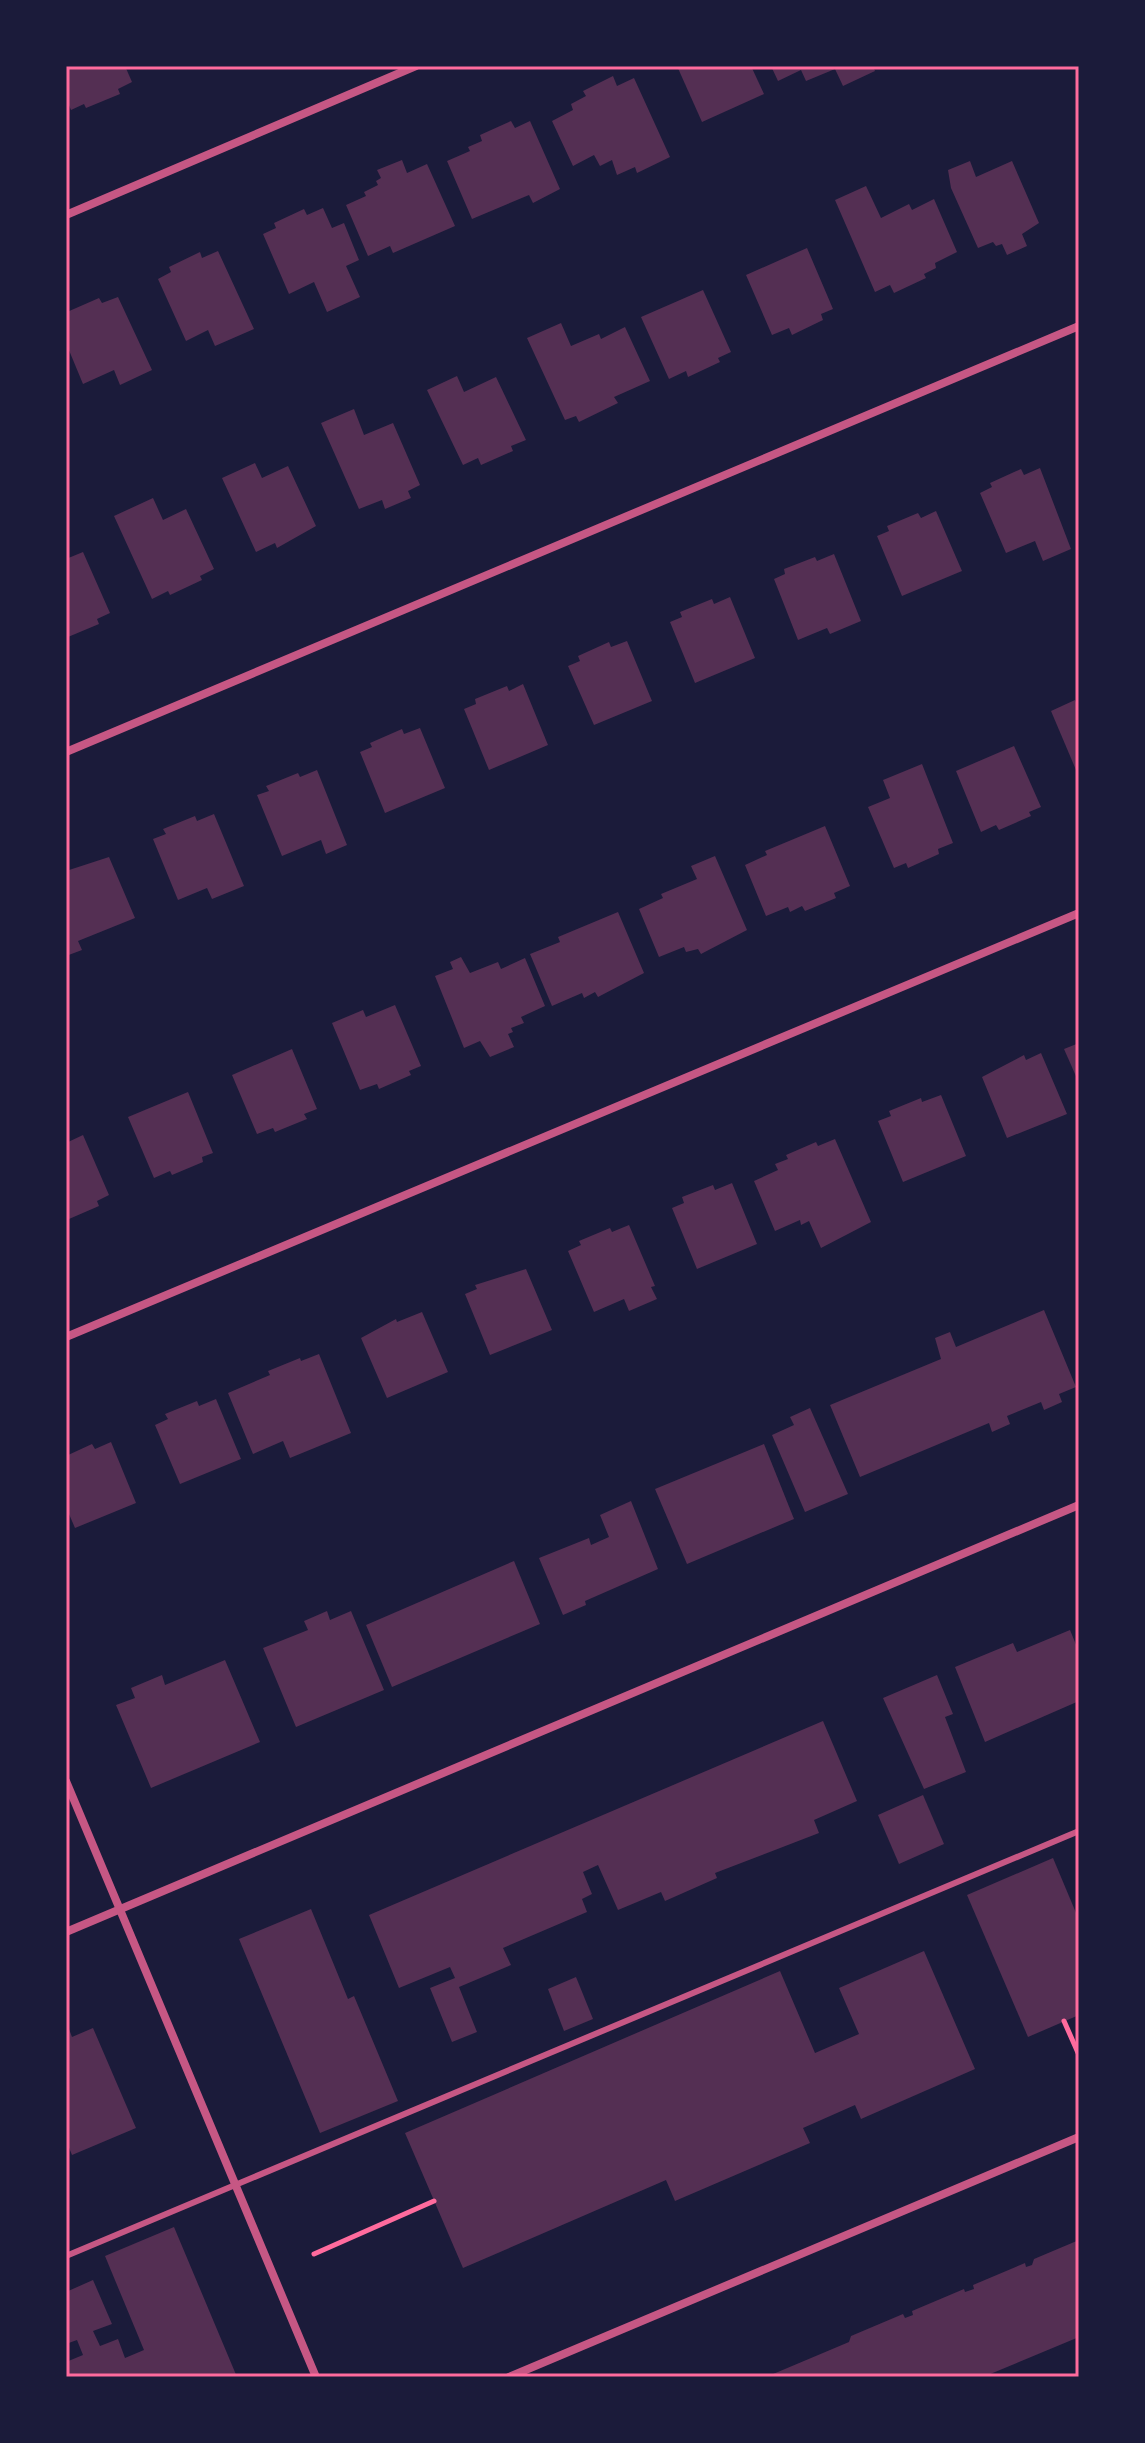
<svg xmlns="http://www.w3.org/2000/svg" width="1145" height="2443" font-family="Karla,sans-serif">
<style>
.building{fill:#542f53}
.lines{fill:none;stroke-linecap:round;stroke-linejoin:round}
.path{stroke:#ff6b9d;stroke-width:5}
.service{stroke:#c65784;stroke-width:6}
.minor{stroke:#c65784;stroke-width:8}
.neatline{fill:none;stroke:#ff6b9d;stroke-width:3}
</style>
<rect width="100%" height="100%" fill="#1b1b3a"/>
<g class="building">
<path d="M66 66H125L132 82 118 89 120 94 86 108 84 104 71 110 66 98Z"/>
<path d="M677 66H751L764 94 702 122Z"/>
<path d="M771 66H873L875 71 843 86 835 69 806 81 801 70 778 81Z"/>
<path d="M613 76 617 86 634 78 670 157 637 173 635 167 617 175 612 160 600 166 594 155 573 166 552 121 573 110 571 104 586 96 583 91Z"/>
<path d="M511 121 515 128 530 121 560 189 533 203 529 195 472 219 447 161 470 151 468 147 482 141 480 135Z"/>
<path d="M402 160 407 173 427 164 455 226 393 253 390 246 368 256 346 205 366 196 364 192 378 185 376 181 381 178 377 170Z"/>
<path d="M970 161 976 177 1012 161 1039 223 1022 234 1027 246 1007 255 1002 244 996 246 993 242 978 248 951 188 948 170Z"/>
<path d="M866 186 881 218 909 204 912 210 934 199 957 252 935 263 936 268 924 274 926 278 894 293 890 285 875 292 835 200Z"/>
<path d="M323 208 332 228 344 223 359 260 346 266 360 297 327 312 314 282 289 294 263 234 276 228 274 223 304 209 307 215Z"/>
<path d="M807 248 833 309 821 314 823 320 792 335 789 328 772 335 746 275Z"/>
<path d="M218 251 254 329 215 346 208 330 186 341 158 279 171 272 169 267 200 252 202 258Z"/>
<path d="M703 290 731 352 718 358 720 362 688 377 686 371 669 379 641 317Z"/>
<path d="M118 297 152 370 120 385 114 370 83 384 66 343 67 312 99 298 102 303Z"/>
<path d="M561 323 571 346 599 334 601 339 625 327 650 381 614 397 618 403 579 422 576 416 565 420 527 338Z"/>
<path d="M457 376 464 392 496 377 526 440 511 446 513 451 481 465 478 458 463 465 427 390Z"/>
<path d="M354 409 364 435 393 423 420 485 408 491 411 498 385 509 382 500 359 509 321 423Z"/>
<path d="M255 463 262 478 288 466 316 526 277 548 275 543 256 552 222 478Z"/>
<path d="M1040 468 1071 549 1043 561 1035 541 1006 553 980 493 992 487 990 483 1021 469 1024 475Z"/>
<path d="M153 498 163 520 186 509 214 569 200 576 202 580 170 595 168 591 152 599 114 516Z"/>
<path d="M936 511 962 571 902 596 877 536 889 531 887 526 918 513 921 518Z"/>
<path d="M83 552 110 613 97 619 99 624 68 637 66 559Z"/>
<path d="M834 554 861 621 830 634 827 628 798 640 774 579 785 574 784 569 815 557 817 561Z"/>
<path d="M730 597 755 658 695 683 670 622 682 617 680 612 712 599 714 604Z"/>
<path d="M627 641 652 701 594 725 568 666 580 661 578 656 609 642 611 647Z"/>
<path d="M523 684 548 745 489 770 464 709 476 704 475 699 507 686 509 691Z"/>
<path d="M1075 700 1079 709V777L1051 711Z"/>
<path d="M420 728 445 788 385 813 360 752 372 747 370 743 402 729 404 734Z"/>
<path d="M1014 746 1041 807 1029 812 1031 816 999 830 996 825 981 832 956 771Z"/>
<path d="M922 764 953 843 938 849 939 854 908 868 906 863 894 868 868 807 890 798 883 780Z"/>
<path d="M317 770 347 845 326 854 321 840 282 856 257 795 269 791 266 786 298 773 300 777Z"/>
<path d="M214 814 244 886 212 899 207 888 178 900 153 839 166 834 163 829 195 816 197 821Z"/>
<path d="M825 826 850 886 834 893 836 898 805 911 802 906 790 912 788 907 766 916 745 865 767 855 765 851Z"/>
<path d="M715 856 747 930 701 954 698 949 686 952 684 947 659 957 639 909 663 898 661 894 697 879 691 866Z"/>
<path d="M109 857 135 918 78 941 82 950 66 956V871Z"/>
<path d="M618 912 644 973 598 997 595 992 584 998 582 993 552 1006 530 954 560 942 558 937Z"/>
<path d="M461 957 470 973 498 962 501 969 525 958 545 1006 521 1017 524 1023 511 1028 513 1032 508 1034 514 1047 490 1057 480 1041 464 1048 435 976 453 969 450 962Z"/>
<path d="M395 1005 421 1066 409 1071 411 1075 379 1089 377 1084 360 1090 332 1023 363 1010 366 1017Z"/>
<path d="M1079 1043V1083L1064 1049Z"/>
<path d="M292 1049 317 1109 304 1114 307 1119 275 1132 273 1128 257 1134 232 1075Z"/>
<path d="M1041 1053 1067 1114 1007 1138 982 1077 1024 1055 1026 1060Z"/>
<path d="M188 1092 213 1153 202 1157 203 1162 172 1175 170 1171 154 1178 128 1117Z"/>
<path d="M941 1095 966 1156 903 1182 878 1121 891 1116 889 1111 921 1098 922 1102Z"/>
<path d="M83 1135 109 1195 97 1201 99 1206 69 1219 66 1143Z"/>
<path d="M835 1139 871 1222 821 1248 809 1221 801 1225 800 1220 775 1231 754 1181 778 1170 775 1164 788 1159 786 1155 816 1142 818 1146Z"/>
<path d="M732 1183 757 1244 697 1269 672 1208 684 1203 682 1197 713 1185 715 1190Z"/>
<path d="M629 1225 655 1286 651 1287 657 1299 629 1311 624 1299 594 1312 568 1251 581 1245 579 1241 610 1228 612 1232Z"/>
<path d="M526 1269 552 1330 490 1355 465 1294 477 1289 475 1285Z"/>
<path d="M1044 1310 1076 1387 1059 1394 1062 1402 1044 1410 1041 1402 1007 1416 1010 1424 992 1432 989 1423 860 1477 830 1405 941 1359 935 1338 950 1332 956 1347Z"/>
<path d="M422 1312 448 1372 387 1398 361 1338 396 1319 397 1322Z"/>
<path d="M319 1354 351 1433 290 1458 283 1441 253 1454 228 1393 270 1375 268 1371 300 1358 301 1361Z"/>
<path d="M216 1399 241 1459 180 1484 155 1425 168 1419 165 1414 197 1401 199 1406Z"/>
<path d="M810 1408 848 1494 805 1512 772 1435 794 1425 790 1417Z"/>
<path d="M111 1442 136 1503 75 1528 66 1507V1456L92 1444 95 1449Z"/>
<path d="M764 1444 794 1519 687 1564 655 1489Z"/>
<path d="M631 1501 658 1569 585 1601 586 1605 563 1615 539 1558 589 1538 591 1545 609 1537 600 1515Z"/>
<path d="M514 1561 540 1624 392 1687 366 1625Z"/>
<path d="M327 1611 330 1620 351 1611 384 1690 296 1727 263 1648 308 1630 304 1621Z"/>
<path d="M1070 1630 1079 1652V1701L985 1742 955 1667 1013 1643 1017 1652Z"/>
<path d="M225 1660 260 1742 151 1788 116 1705 135 1698 131 1688 162 1675 165 1685Z"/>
<path d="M937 1675 953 1714 945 1717 966 1772 924 1789 883 1698Z"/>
<path d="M823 1721 857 1801 814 1820 819 1833 715 1873 717 1878 665 1901 661 1892 618 1910 598 1865 583 1872 592 1894 582 1899 587 1912 503 1948 511 1965 459 1987 477 2032 452 2042 430 1988 455 1978 450 1967 399 1988 369 1915Z"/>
<path d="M923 1795 944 1844 899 1864 878 1815Z"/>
<path d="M1053 1858 1079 1920V2015L1028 2037 967 1895Z"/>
<path d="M311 1909 348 1999 354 1996 398 2101 320 2133 239 1939Z"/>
<path d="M924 1951 975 2069 861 2119 855 2105 803 2128 810 2143 675 2201 666 2180 463 2268 405 2133 780 1971 815 2053 859 2034 839 1988Z"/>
<path d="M576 1977 593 2019 564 2031 548 1989Z"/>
<path d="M93 2028 136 2128 72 2155 66 2140V2030L69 2029 72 2037Z"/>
<path d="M174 2227 237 2377H66V2362L83 2355 77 2340 66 2344V2292L93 2280 112 2324 93 2331 100 2346 118 2339 125 2358 144 2350 105 2256Z"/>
<path d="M1079 2240V2337L983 2377H766L849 2342 851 2336 903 2314 905 2318 913 2315 912 2311 964 2289 965 2292 974 2289 973 2285 1025 2263 1026 2267 1032 2265 1034 2259Z"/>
</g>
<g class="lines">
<g class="path">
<path d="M1064 2021 1079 2055"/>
<path d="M314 2254 434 2201"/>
</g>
<path class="service" d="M66 2256 1079 1831"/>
<g class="minor">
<path d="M66 215 416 66"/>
<path d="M66 752 1079 326"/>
<path d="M66 1337 1079 913"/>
<path d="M66 1781 316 2377"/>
<path d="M66 1932 1079 1505"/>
<path d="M509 2377 1079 2137"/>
</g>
</g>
<rect width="1145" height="2443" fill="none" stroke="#1b1b3a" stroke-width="136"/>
<rect x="68" y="68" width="1009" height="2307" class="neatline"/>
</svg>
